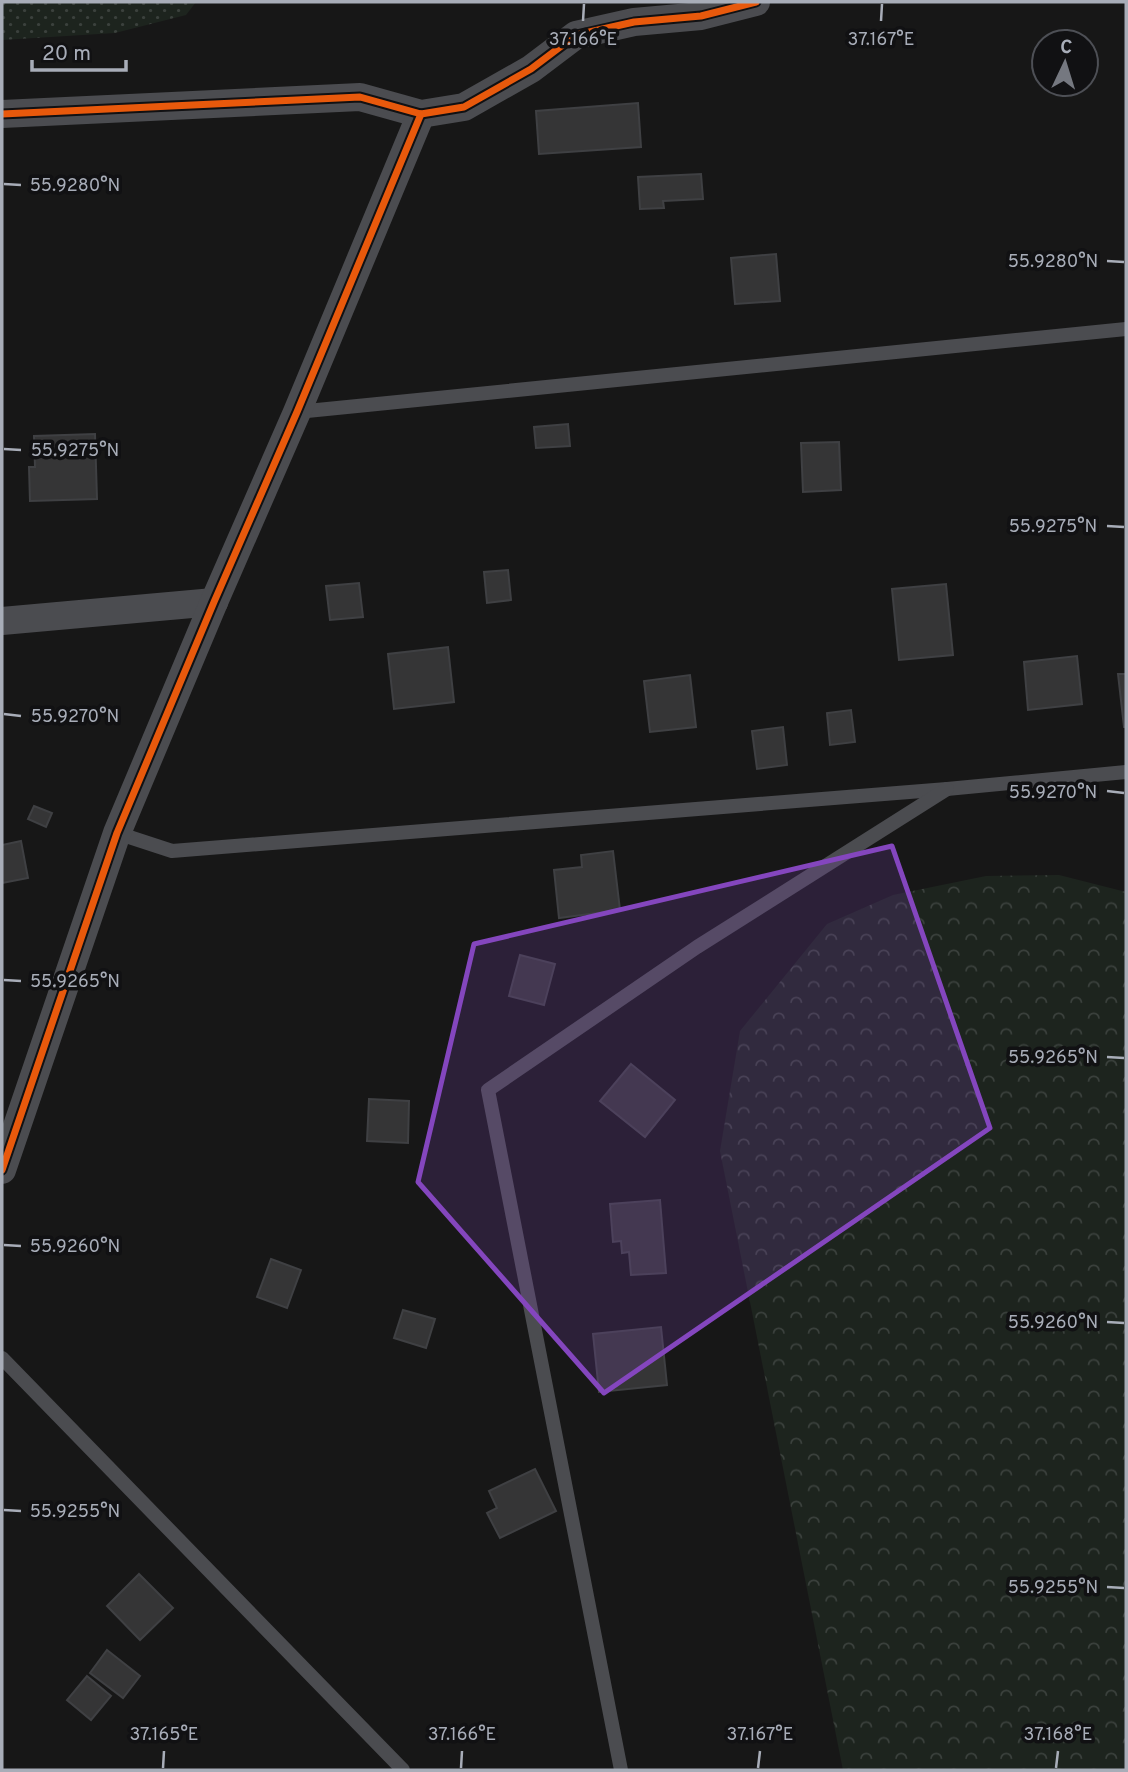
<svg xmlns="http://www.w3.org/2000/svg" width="1128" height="1772" font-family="Overpass,sans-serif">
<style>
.grass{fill:url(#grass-dots)}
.forest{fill:url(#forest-crowns)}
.building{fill:#353536;stroke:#3f4043;stroke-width:2}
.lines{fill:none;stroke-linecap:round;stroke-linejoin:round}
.lane{stroke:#4b4c50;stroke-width:14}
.street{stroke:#4b4c50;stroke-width:28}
.cycleway-casing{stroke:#111113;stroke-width:11}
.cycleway{stroke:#e8590c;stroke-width:7}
.marked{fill:#8446be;fill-opacity:0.2;stroke:#8446be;stroke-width:5;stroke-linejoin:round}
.ticks{fill:none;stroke:#a8adb8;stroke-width:2.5}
.ticks-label{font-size:18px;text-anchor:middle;fill:#a8adb8;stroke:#111113;stroke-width:7;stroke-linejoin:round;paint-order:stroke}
</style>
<defs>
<pattern id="grass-dots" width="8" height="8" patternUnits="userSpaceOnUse" patternTransform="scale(1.75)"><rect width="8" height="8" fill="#1d241e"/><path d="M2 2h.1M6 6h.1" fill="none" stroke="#3b413d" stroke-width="1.8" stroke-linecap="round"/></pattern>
<pattern id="forest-crowns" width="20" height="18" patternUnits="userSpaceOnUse" patternTransform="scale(1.75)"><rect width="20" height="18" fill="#1d241e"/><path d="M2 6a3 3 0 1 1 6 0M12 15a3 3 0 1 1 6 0" fill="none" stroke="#3b413d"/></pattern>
</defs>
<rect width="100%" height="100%" fill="#171717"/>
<path class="grass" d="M2 2H196L186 15 115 33 2 40Z"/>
<path class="forest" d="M1059 875 1126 892V1770H843L720 1151 740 1031 827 924 893 895 986 876Z"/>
<g class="building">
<path d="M638 103 641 147 539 154 536 111Z"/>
<path d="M701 174 703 199 663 201 664 208 640 209 638 177Z"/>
<path d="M776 254 780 301 735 304 731 258Z"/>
<path d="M568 424 570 446 536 448 534 427Z"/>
<path d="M95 434 97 499 30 501 29 467H35L34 436Z"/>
<path d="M839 442 841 490 803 492 801 443Z"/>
<path d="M508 570 511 600 487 603 484 572Z"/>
<path d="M359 583 363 617 330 620 326 586Z"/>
<path d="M946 584 953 655 899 660 892 589Z"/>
<path d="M448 647 454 702 394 709 388 654Z"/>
<path d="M1077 656 1082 704 1028 710 1024 662Z"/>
<path d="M1118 674H1126V727H1124Z"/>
<path d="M690 675 696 727 650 732 644 681Z"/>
<path d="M851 710 855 742 830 745 827 713Z"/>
<path d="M783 727 787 765 757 769 752 731Z"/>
<path d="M34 806 52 813 46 827 28 819Z"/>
<path d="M21 841 28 878 2 883V845Z"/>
<path d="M613 851 620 910 559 918 554 870 582 867 581 855Z"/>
<path d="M520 955 555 964 544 1005 509 996Z"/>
<path d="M631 1064 675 1100 645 1137 600 1101Z"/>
<path d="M369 1099 409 1101 408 1143 367 1141Z"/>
<path d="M660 1200 666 1273 631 1275 629 1252 622 1253 621 1241 613 1242 610 1204Z"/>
<path d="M271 1259 301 1270 287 1308 257 1297Z"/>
<path d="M403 1310 435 1319 426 1348 394 1338Z"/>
<path d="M661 1327 667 1385 599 1392 593 1334Z"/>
<path d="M535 1469 556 1511 500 1538 487 1513 497 1508 489 1491Z"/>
<path d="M139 1574 173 1608 140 1640 107 1606Z"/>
<path d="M107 1650 140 1676 123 1698 90 1673Z"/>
<path d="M87 1676 111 1696 91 1720 67 1700Z"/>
</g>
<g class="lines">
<g class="lane">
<path d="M297 412 1126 329"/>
<path d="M117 833 172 851 947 789 1126 772"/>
<path d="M2 1358 403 1770"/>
<path d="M621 1770 488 1090 697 947 947 789"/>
</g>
<g class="street">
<path d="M2 114 360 97 421 114 464 107 531 69 576 35 634 22 701 16 756 2"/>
<path d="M2 621 214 602"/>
<path d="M2 1170 117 833 214 602 297 412 421 114"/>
</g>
<defs>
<g id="cycleway">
<path d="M2 114 360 97 421 114 464 107 531 69 576 35 634 22 701 16 756 2"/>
<path d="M2 1170 117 833 214 602 297 412 421 114"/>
</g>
</defs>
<use href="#cycleway" class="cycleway-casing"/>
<use href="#cycleway" class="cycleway"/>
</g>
<path class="marked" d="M892 846 990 1128 604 1393 418 1182 474 944Z"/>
<path class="ticks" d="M583 21 584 4M881 21 882 4M4 184 21 185M1107 261 1124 262M4 449 21 450M1107 526 1124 527M4 714 21 716M1107 791 1124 793M4 980 21 981M1107 1057 1124 1058M4 1245 21 1246M1107 1322 1124 1323M4 1510 21 1511M1107 1587 1124 1588M163 1768 164 1751M461 1768 462 1751M758 1768 760 1751M1056 1768 1058 1751"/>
<g class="ticks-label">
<text x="583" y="45">37.166°E</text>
<text x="881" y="45">37.167°E</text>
<text x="75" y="191">55.9280°N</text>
<text x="1053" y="267">55.9280°N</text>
<text x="75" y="456">55.9275°N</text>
<text x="1053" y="532">55.9275°N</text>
<text x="75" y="722">55.9270°N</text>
<text x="1053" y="798">55.9270°N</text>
<text x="75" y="987">55.9265°N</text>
<text x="1053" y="1063">55.9265°N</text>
<text x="75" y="1252">55.9260°N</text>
<text x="1053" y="1328">55.9260°N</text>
<text x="75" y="1517">55.9255°N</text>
<text x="1053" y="1593">55.9255°N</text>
<text x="164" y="1740">37.165°E</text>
<text x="462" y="1740">37.166°E</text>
<text x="760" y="1740">37.167°E</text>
<text x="1058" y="1740">37.168°E</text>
</g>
<rect width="1128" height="1772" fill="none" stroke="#a8adb8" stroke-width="7"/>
<g transform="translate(1065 63) rotate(4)"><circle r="33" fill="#111113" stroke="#4d4f55" stroke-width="2"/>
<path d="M0-5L12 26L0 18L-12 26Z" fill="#757880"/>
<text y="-10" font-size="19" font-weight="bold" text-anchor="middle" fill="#a8adb8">С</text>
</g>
<path d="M32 60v10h94v-10" fill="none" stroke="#a8adb8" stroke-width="3.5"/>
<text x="42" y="60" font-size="21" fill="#a8adb8" stroke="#111113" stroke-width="5" paint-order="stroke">20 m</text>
</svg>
